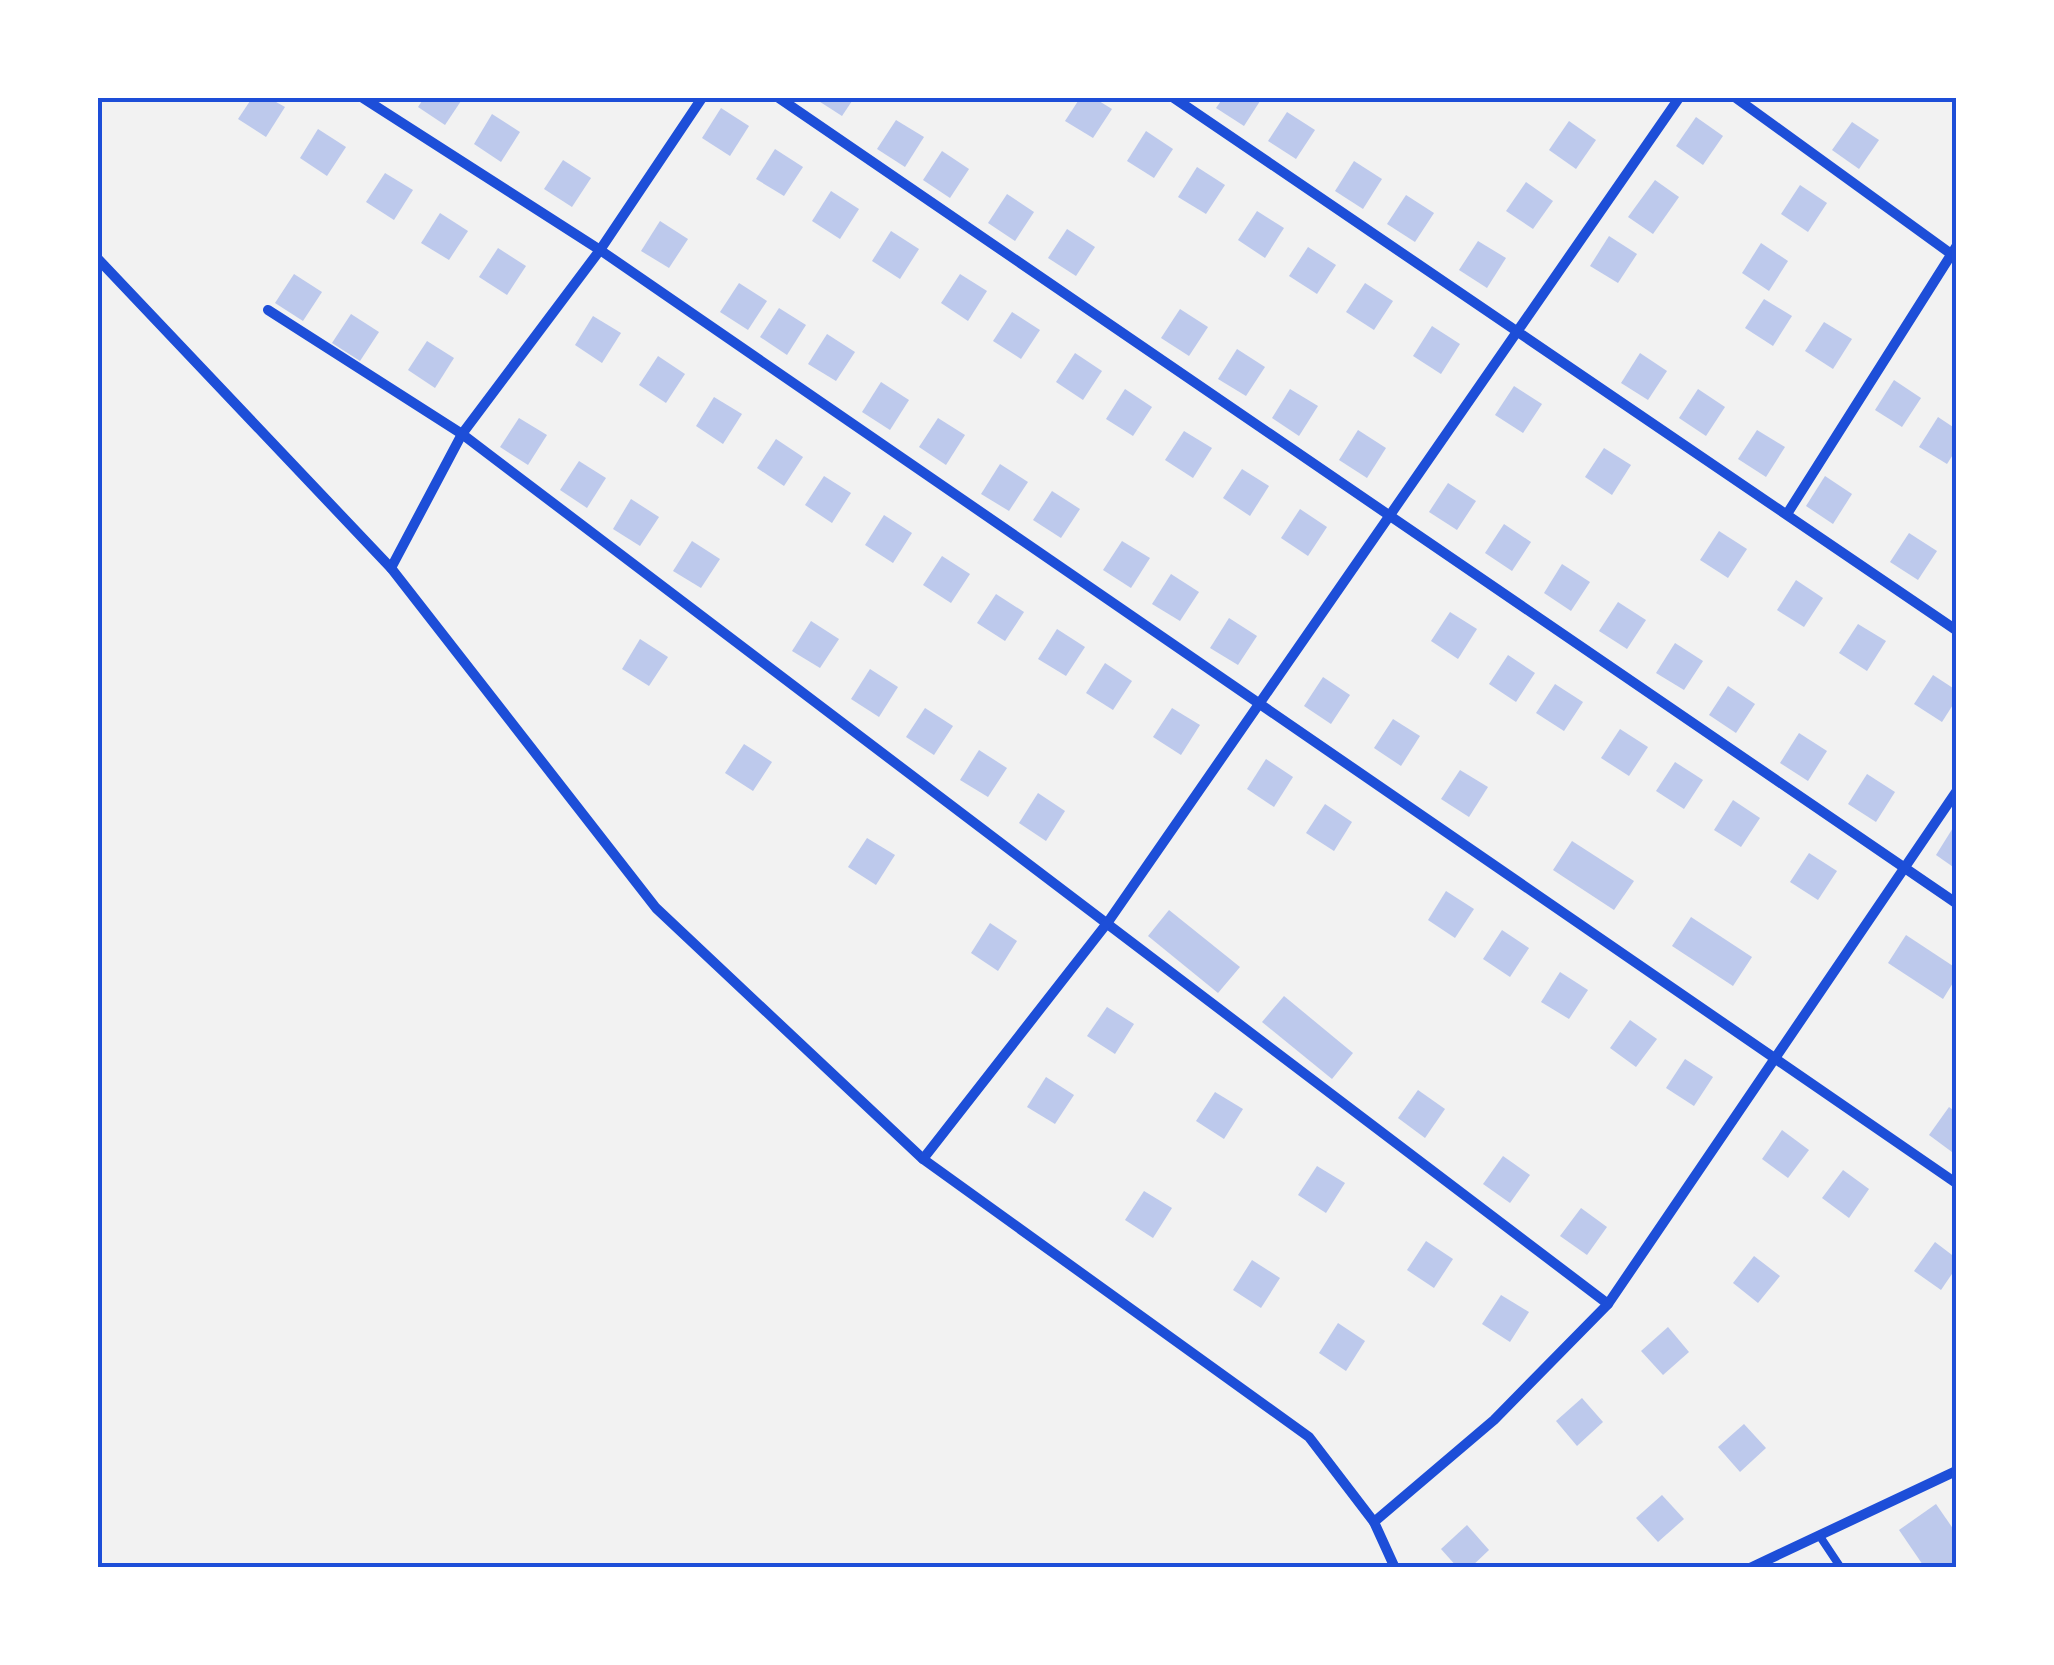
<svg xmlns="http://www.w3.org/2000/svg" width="2054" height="1665" font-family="'Work Sans',sans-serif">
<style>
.building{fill:#bdc9ec}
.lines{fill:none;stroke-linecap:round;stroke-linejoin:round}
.service{stroke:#1d4ed8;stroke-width:8}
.minor{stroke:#1d4ed8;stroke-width:10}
.neatline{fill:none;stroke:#1d4ed8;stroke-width:4}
</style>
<rect width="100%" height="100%" fill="#f2f2f2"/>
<g class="building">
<path d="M252 98H269L285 107 266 137 238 119Z"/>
<path d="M424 98H463L445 125 418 107Z"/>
<path d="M814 98H854L842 116Z"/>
<path d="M1080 98H1094L1112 109 1093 138 1065 121Z"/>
<path d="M1223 98H1262L1244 126 1216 108Z"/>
<path d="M721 108 749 126 730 156 702 138Z"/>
<path d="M1287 112 1315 130 1296 159 1268 141Z"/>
<path d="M492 114 520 132 501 162 474 144Z"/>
<path d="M1696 117 1723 136 1703 165 1676 146Z"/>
<path d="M896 120 924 137 905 167 877 149Z"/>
<path d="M1569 121 1596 140 1576 169 1549 150Z"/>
<path d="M1852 122 1879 140 1859 169 1832 150Z"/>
<path d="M318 129 346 147 327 176 300 158Z"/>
<path d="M1146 131 1173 149 1154 178 1127 161Z"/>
<path d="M775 149 803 167 784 196 756 179Z"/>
<path d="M942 151 969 169 950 198 923 180Z"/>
<path d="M563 160 591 178 572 207 544 189Z"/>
<path d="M1354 161 1382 179 1363 209 1335 191Z"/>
<path d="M1197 167 1225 185 1206 214 1178 197Z"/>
<path d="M385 173 413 190 394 220 366 202Z"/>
<path d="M1655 180 1679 197 1653 234 1628 217Z"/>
<path d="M1526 182 1553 201 1533 229 1506 211Z"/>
<path d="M1800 185 1827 203 1808 232 1781 214Z"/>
<path d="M831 191 859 209 840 239 812 221Z"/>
<path d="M1007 194 1034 212 1015 241 988 223Z"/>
<path d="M1406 195 1434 213 1415 242 1387 224Z"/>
<path d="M1257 211 1284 228 1265 258 1238 240Z"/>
<path d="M440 213 468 231 449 260 421 243Z"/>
<path d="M660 221 688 239 669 268 641 251Z"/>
<path d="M1067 229 1095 247 1076 276 1048 258Z"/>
<path d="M891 231 919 249 900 279 872 261Z"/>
<path d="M1609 236 1637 254 1618 283 1590 266Z"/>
<path d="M1478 241 1506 258 1487 288 1459 270Z"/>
<path d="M1761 243 1788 261 1769 291 1742 273Z"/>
<path d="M1308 247 1336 265 1317 294 1289 276Z"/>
<path d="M498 248 526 266 507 295 479 277Z"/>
<path d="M294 274 322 292 303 321 275 303Z"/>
<path d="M960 274 987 291 968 321 941 303Z"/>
<path d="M739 283 767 301 748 330 720 312Z"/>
<path d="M1365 283 1393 301 1374 330 1346 312Z"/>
<path d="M1764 299 1792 316 1773 346 1745 328Z"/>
<path d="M779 308 806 325 787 355 760 337Z"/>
<path d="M1180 309 1208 327 1189 356 1161 338Z"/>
<path d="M1012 312 1040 330 1021 359 993 341Z"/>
<path d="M351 314 379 332 360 361 332 343Z"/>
<path d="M593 316 621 333 602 363 575 345Z"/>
<path d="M1824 322 1852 339 1833 369 1805 351Z"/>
<path d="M1432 326 1460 344 1441 374 1413 356Z"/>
<path d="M827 334 855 352 836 381 808 364Z"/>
<path d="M427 341 454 358 435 388 408 370Z"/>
<path d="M1237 349 1265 367 1246 396 1218 379Z"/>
<path d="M1075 353 1102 371 1083 400 1056 382Z"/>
<path d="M1640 353 1667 371 1648 400 1621 383Z"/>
<path d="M658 356 685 374 666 403 639 385Z"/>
<path d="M1894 380 1921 398 1902 427 1875 410Z"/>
<path d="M881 382 909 400 890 430 862 412Z"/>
<path d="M1514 386 1542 404 1523 433 1495 415Z"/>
<path d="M1125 389 1152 407 1133 436 1106 419Z"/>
<path d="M1290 389 1318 406 1299 436 1272 418Z"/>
<path d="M1698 389 1725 407 1706 436 1679 418Z"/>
<path d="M714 397 742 414 723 444 696 426Z"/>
<path d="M1938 417 1956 429V450L1947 464 1919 447Z"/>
<path d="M519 418 547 435 528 465 500 447Z"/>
<path d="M938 418 965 435 946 465 919 447Z"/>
<path d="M1358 430 1386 448 1367 478 1339 460Z"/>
<path d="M1757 430 1785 447 1766 477 1738 459Z"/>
<path d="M1184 431 1212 448 1193 478 1165 460Z"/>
<path d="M776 439 803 457 784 486 757 468Z"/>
<path d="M1604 448 1631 465 1612 495 1585 477Z"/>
<path d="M579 461 606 478 587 508 560 490Z"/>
<path d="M1000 464 1028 482 1009 511 981 494Z"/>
<path d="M1242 469 1269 486 1250 516 1223 498Z"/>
<path d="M824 476 851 493 832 523 805 505Z"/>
<path d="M1825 476 1852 494 1833 524 1806 506Z"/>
<path d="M1448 483 1476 501 1457 530 1429 512Z"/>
<path d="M1052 491 1080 509 1061 538 1033 520Z"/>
<path d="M631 499 659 517 640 546 613 529Z"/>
<path d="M1300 509 1327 527 1308 556 1281 538Z"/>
<path d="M884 515 912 533 893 563 865 545Z"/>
<path d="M1504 524 1531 542 1512 571 1485 553Z"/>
<path d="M1719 531 1747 549 1728 578 1700 560Z"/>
<path d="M1909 533 1937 551 1918 580 1890 562Z"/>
<path d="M692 541 720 559 701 588 673 571Z"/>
<path d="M1122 541 1150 558 1131 588 1103 570Z"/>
<path d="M942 556 970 574 951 603 923 585Z"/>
<path d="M1562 564 1590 582 1571 611 1544 593Z"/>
<path d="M1171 574 1199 592 1180 621 1152 604Z"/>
<path d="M1796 580 1823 598 1804 627 1777 610Z"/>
<path d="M996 594 1024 612 1005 641 977 623Z"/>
<path d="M1618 602 1646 620 1627 649 1599 631Z"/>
<path d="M1450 612 1477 629 1458 659 1431 641Z"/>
<path d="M1229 618 1257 636 1238 665 1210 648Z"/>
<path d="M811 621 839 639 820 668 792 651Z"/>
<path d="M1858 624 1886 641 1867 671 1839 653Z"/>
<path d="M1057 629 1085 647 1066 676 1038 659Z"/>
<path d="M640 639 668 657 649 686 622 669Z"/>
<path d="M1675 643 1703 661 1684 690 1656 673Z"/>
<path d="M1508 655 1535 673 1516 702 1489 684Z"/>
<path d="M1105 663 1132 681 1113 710 1086 693Z"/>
<path d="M870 669 898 687 879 717 851 699Z"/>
<path d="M1933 675 1956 690V700L1942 722 1914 704Z"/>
<path d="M1323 677 1350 695 1331 724 1304 706Z"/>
<path d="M1555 684 1583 702 1564 731 1536 713Z"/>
<path d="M1728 686 1755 704 1736 733 1709 715Z"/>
<path d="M925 708 953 726 934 755 906 737Z"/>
<path d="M1172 708 1200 725 1181 755 1153 737Z"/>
<path d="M1393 719 1420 736 1401 766 1374 748Z"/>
<path d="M1620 729 1648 747 1629 776 1601 758Z"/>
<path d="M1799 733 1827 751 1808 781 1780 763Z"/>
<path d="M744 744 772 762 753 791 725 773Z"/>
<path d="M979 750 1007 768 988 797 960 780Z"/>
<path d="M1266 759 1293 777 1274 807 1247 789Z"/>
<path d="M1675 762 1703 780 1684 809 1656 791Z"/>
<path d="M1460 770 1488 787 1469 817 1441 799Z"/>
<path d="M1867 774 1895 792 1876 822 1848 804Z"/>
<path d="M1038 793 1065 811 1046 841 1019 823Z"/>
<path d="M1733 800 1760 818 1741 847 1714 830Z"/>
<path d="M1325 804 1352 822 1334 851 1306 833Z"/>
<path d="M1956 823V869L1936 855Z"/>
<path d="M867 838 895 855 876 885 848 867Z"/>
<path d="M1572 841 1634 881 1614 910 1553 870Z"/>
<path d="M1809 853 1837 871 1818 900 1790 882Z"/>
<path d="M1446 891 1474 909 1455 938 1428 920Z"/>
<path d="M1169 910 1240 967 1218 993 1148 936Z"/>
<path d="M1691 917 1752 957 1733 986 1672 946Z"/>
<path d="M990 923 1017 941 998 971 971 953Z"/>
<path d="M1502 930 1529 948 1510 977 1483 959Z"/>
<path d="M1906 935 1956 968V978L1943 999 1888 963Z"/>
<path d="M1560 972 1588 990 1569 1019 1541 1002Z"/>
<path d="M1284 996 1353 1053 1332 1079 1262 1022Z"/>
<path d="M1107 1007 1134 1024 1115 1054 1087 1036Z"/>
<path d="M1630 1020 1657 1039 1636 1067 1610 1048Z"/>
<path d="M1685 1059 1713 1077 1694 1106 1666 1088Z"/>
<path d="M1046 1077 1074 1095 1055 1124 1027 1107Z"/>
<path d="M1418 1090 1445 1109 1425 1138 1398 1118Z"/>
<path d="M1215 1092 1243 1109 1224 1139 1196 1121Z"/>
<path d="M1949 1107 1956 1112V1155L1929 1135Z"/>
<path d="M1782 1130 1809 1150 1788 1178 1762 1159Z"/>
<path d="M1503 1156 1530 1175 1510 1203 1483 1184Z"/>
<path d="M1317 1166 1345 1183 1326 1213 1298 1195Z"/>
<path d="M1843 1170 1869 1189 1849 1218 1822 1198Z"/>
<path d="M1144 1191 1172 1208 1153 1238 1125 1220Z"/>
<path d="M1581 1208 1607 1227 1587 1255 1560 1236Z"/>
<path d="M1426 1241 1453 1259 1434 1288 1407 1270Z"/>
<path d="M1935 1242 1956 1258V1268L1941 1290 1914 1271Z"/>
<path d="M1754 1256 1780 1276 1758 1303 1733 1283Z"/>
<path d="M1252 1260 1280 1278 1261 1308 1233 1290Z"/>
<path d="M1501 1295 1529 1312 1510 1342 1482 1324Z"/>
<path d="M1338 1323 1365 1341 1346 1371 1319 1353Z"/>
<path d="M1668 1327 1689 1352 1663 1375 1641 1351Z"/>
<path d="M1582 1398 1603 1422 1577 1446 1556 1421Z"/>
<path d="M1744 1424 1766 1448 1740 1472 1718 1447Z"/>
<path d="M1662 1495 1684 1519 1658 1542 1636 1518Z"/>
<path d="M1936 1504 1956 1533V1568H1925L1899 1530Z"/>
<path d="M1467 1525 1489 1550 1470 1568H1458L1441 1549Z"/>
</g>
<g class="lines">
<path class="service" d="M1819 1535 1841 1568"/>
<g class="minor">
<path d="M363 98 600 250 1956 1183"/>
<path d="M702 98 600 250 462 434 391 568 656 908 923 1159"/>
<path d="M779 98 1956 903"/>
<path d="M1174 98 1956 630"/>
<path d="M1736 98 1954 256"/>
<path d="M98 259 391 568"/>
<path d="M268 310 462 434 1608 1304"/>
<path d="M1787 514 1956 247"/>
<path d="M1374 1522 1309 1437 923 1159 1108 922 1679 98"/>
<path d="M1395 1568 1374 1522 1494 1420 1608 1304 1956 792"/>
<path d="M1750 1568 1956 1471"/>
</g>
</g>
<rect width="2054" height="1665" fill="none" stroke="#ffffff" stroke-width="200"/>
<rect x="100" y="100" width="1854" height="1465" class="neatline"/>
</svg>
